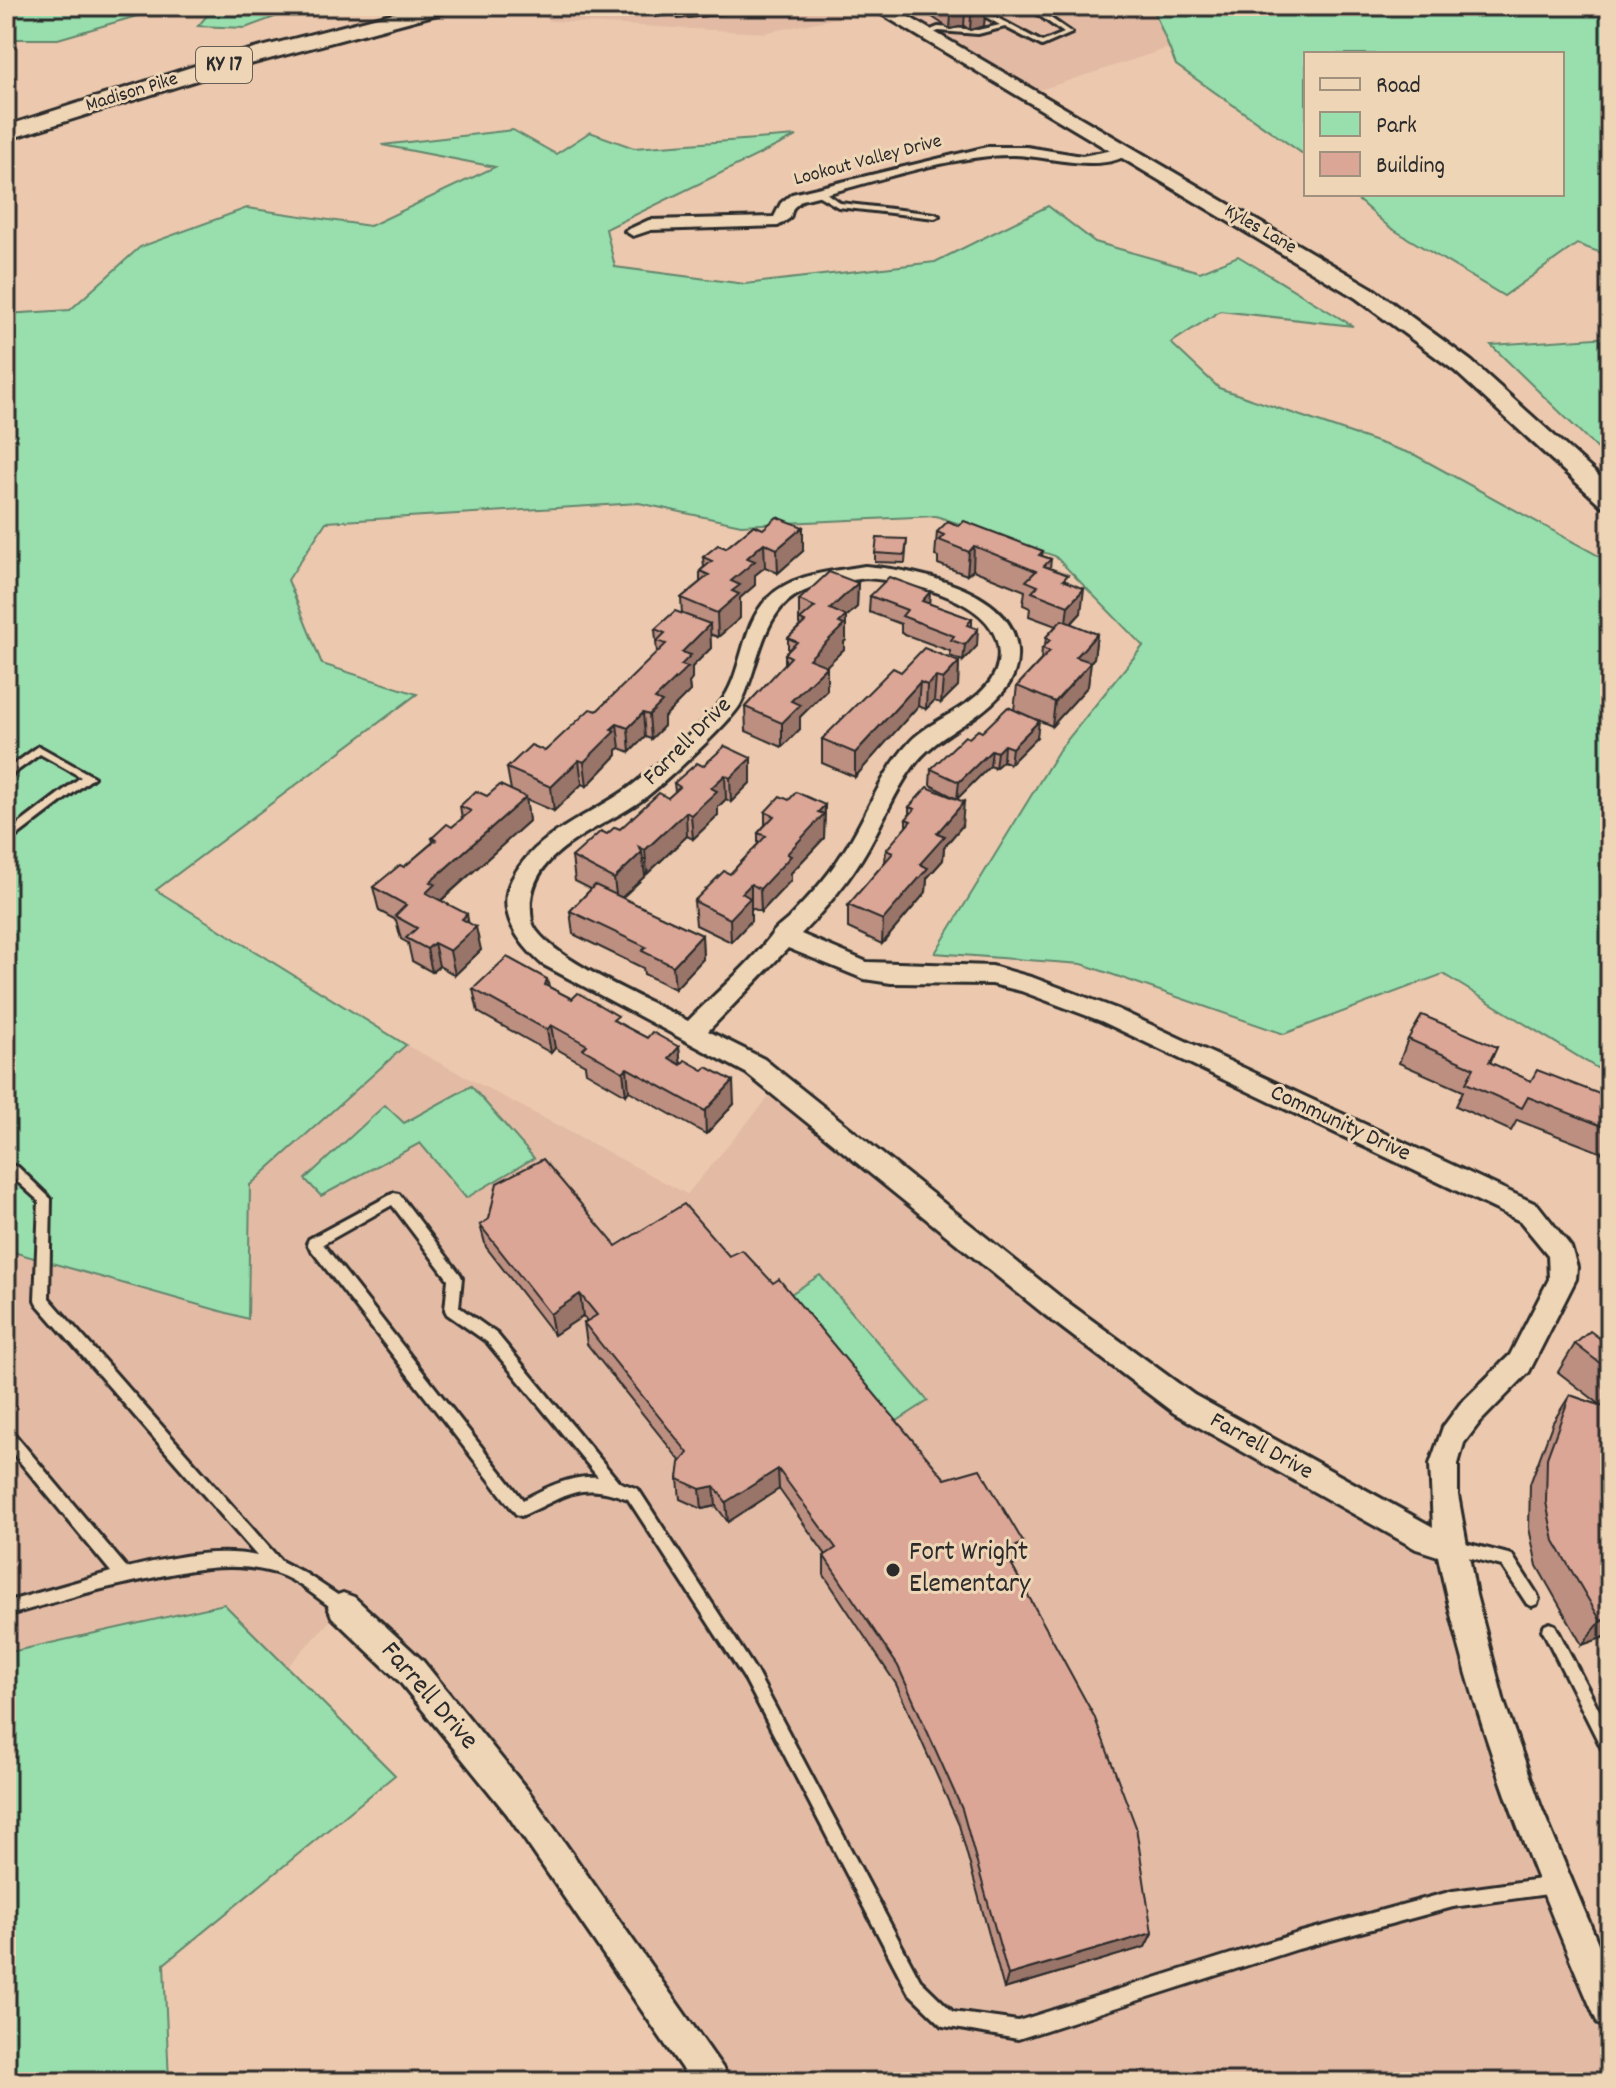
<svg xmlns="http://www.w3.org/2000/svg" width="1616" height="2088" font-family="Dekko,sans-serif">
<style>
.built{fill:#e3bba5}
.green{fill:#98dfad;stroke:#62856c;stroke-width:2}
.lines{fill:none;stroke-linecap:round;stroke-linejoin:round}
.service-casing{stroke:#2b2b2b;stroke-width:6}
.minor-casing{stroke:#2b2b2b;stroke-width:6}
.secondary-casing{stroke:#2b2b2b;stroke-width:6}
.primary-casing{stroke:#2b2b2b;stroke-width:6}
.service{fill:#eed5b6;fill-rule:evenodd}
.minor{fill:#eed5b6;fill-rule:evenodd}
.secondary{fill:#eed5b6;fill-rule:evenodd}
.primary{fill:#eed5b6;fill-rule:evenodd}
.wall{fill:#bc8f81;stroke:#2b2b2b;stroke-width:2}
.shaded-wall{fill:#997469;stroke:#2b2b2b;stroke-width:2}
.building{fill:#dba696;stroke:#2b2b2b;stroke-width:2}
.poi-dot{fill:#2b2b2b;stroke:#eed5b6;stroke-width:3}
.labels{text-anchor:middle;dominant-baseline:central;stroke-width:6;stroke-linejoin:round;paint-order:stroke}
.far-street-label{font-size:20px;fill:#2b2b2b;stroke:#eed5b6}
.shield{fill:#eed5b6;stroke:#665e55;stroke-width:2}
.shield-label{font-size:22px;font-weight:bold;fill:#2b2b2b}
.street-label{font-size:24px;fill:#2b2b2b;stroke:#eed5b6}
.near-poi-label{font-size:28px;fill:#2b2b2b;stroke:#eed5b6;text-anchor:start}
.near-street-label{font-size:28px;fill:#2b2b2b;stroke:#eed5b6}
</style>
<rect width="100%" height="100%" fill="#ecc9ae"/>
<filter id="ink" filterUnits="userSpaceOnUse"><feTurbulence type="fractalNoise" baseFrequency=".0125" numOctaves="2"/><feDisplacementMap in="SourceGraphic" scale="16" xChannelSelector="R" yChannelSelector="G"/><feConvolveMatrix kernelMatrix="1 2 1 2 8 2 1 2 1" color-interpolation-filters="sRGB"/></filter>
<g filter="url(#ink)">
<g class="built">
<path d="M530 6H1152L1169 48 1028 94 882 9 764 33 549 21Z"/>
<path d="M406 1045 687 1194 779 1085 1184 1404 1449 1545 1610 2012V2082H712L518 1803 343 1607 287 1667 224 1605 6 1653V1250L248 1318 250 1185Z"/>
</g>
<g class="green">
<path d="M6 6H171L58 39H6Z"/>
<path d="M215 6H304L245 28 198 26Z"/>
<path d="M1152 6H1610V256L1577 244 1504 296 1389 227 1351 194H1562V54H1306V156L1176 65Z"/>
<path d="M513 130 556 154 590 132 634 148 797 136 606 229 615 267 745 284 935 262 1048 206 1095 242 1200 272 1238 256 1353 326 1220 311 1171 343 1219 388 1415 455 1610 562V1076L1443 974 1284 1034 1082 964 935 953 1059 750 1143 646 1055 556 936 516 741 525 639 503 326 522 288 580 322 664 417 694 156 890 406 1045 250 1185 248 1319 6 1250V314L70 310 140 247 247 208 370 226 495 167 382 145Z"/>
<path d="M1610 337V461L1491 345Z"/>
<path d="M471 1086 534 1158 466 1198 420 1143 321 1196 305 1179 385 1105 404 1123Z"/>
<path d="M820 1275 928 1401 886 1428 780 1301Z"/>
<path d="M224 1604 395 1775 164 1964 169 2082H6V1653Z"/>
</g>
<g class="lines">
<defs>
<g id="service">
<path d="M967 6H975L1042 42 1064 33 1026 6H1033L1072 33 1042 46 1005 27 978 34 939 31 924 36 921 34 938 27 978 30 1000 25Z"/>
<path d="M816 190H822L840 203 935 214 939 216 935 218 838 207 816 194Z"/>
<path d="M39 746 94 777 6 844V834L81 777 40 754 6 779V770Z"/>
<path d="M6 1164 18 1167 51 1199 49 1298 281 1561 306 1574 348 1602 351 1607 348 1612 343 1614 338 1612C318 1599 298 1580 275 1573 225 1558 173 1574 124 1584 85 1592 45 1605 6 1616V1602L111 1572 6 1445V1428L11 1430 127 1568C168 1558 215 1547 257 1556L37 1304 35 1300 39 1201 10 1175 6 1174Z"/>
<path d="M394 1193 399 1194 460 1274 462 1278 459 1307 497 1334 619 1482 638 1489 756 1671 920 1980 953 2012 1018 2021 1298 1933 1453 1891 1555 1877 1561 1879 1563 1885 1561 1891 1555 1893 1453 1907 1298 1949 1018 2039 943 2026 908 1992 746 1681 628 1499C578 1479 564 1498 521 1516L516 1514 309 1247 307 1243 309 1239ZM392 1205 448 1279 445 1310 447 1314 487 1342 598 1477C571 1475 547 1487 523 1500L323 1244Z"/>
<path d="M1454 1540 1512 1555 1537 1594 1539 1599 1537 1604 1532 1606 1527 1604 1502 1566 1449 1552 1447 1547 1449 1542Z"/>
<path d="M1550 1623 1555 1625 1610 1731V1755L1604 1753 1545 1635 1542 1630 1545 1625Z"/>
</g>
<g id="minor">
<path d="M987 147H1027L1082 156 1124 148 1131 152C1103 175 1046 155 1012 155 948 155 865 185 802 200L793 208 790 218 778 226 651 230 633 236 625 231 649 220 774 217 781 203 792 194Z"/>
<path d="M865 566C913 570 1015 589 1017 651 1018 668 1012 683 1000 695 974 724 935 735 912 768 894 793 883 822 868 848 850 880 826 908 801 934L867 962 992 966 1034 978 1117 1009 1538 1205 1571 1247 1577 1267 1576 1279 1529 1372 1480 1422 1464 1443 1458 1464V1495L1476 1595 1504 1702 1541 1807 1610 1972V2029L1598 2024C1532 1871 1471 1720 1438 1556L1416 1549 1174 1413 1045 1315 746 1073 542 964C519 944 495 911 512 879 535 833 591 816 630 787 656 767 699 728 720 703 743 676 740 626 768 598 793 573 832 572 865 566ZM865 578C909 581 1009 601 998 663 991 703 933 716 909 743 878 776 866 821 840 857 826 879 807 899 789 918 784 923 776 928 772 934 750 965 716 992 688 1021 657 1004 538 954 532 921 520 850 600 832 646 797 664 783 733 720 741 703 756 673 759 634 781 608 801 584 837 583 865 578ZM788 948 864 979 891 983 992 984 1021 991 1101 1021 1520 1221 1548 1255 1549 1279 1510 1355 1460 1404 1443 1427 1430 1464 1433 1527 1194 1395 1063 1299 764 1059 708 1031Z"/>
<path d="M343 1593 354 1597 422 1660 529 1792 724 2070 730 2082H691L507 1814 400 1682 332 1617 328 1607 332 1597Z"/>
</g>
<path id="secondary" d="M868 6H890L1372 288 1471 361 1610 486V508L1601 505 1455 371 1356 298Z"/>
<path id="primary" d="M421 6H455L452 10 239 67 6 140V126L223 57Z"/>
</defs>
<use href="#service" class="service-casing"/>
<use href="#minor" class="minor-casing"/>
<use href="#secondary" class="secondary-casing"/>
<use href="#primary" class="primary-casing"/>
<use href="#service" class="service"/>
<use href="#minor" class="minor"/>
<use href="#secondary" class="secondary"/>
<use href="#primary" class="primary"/>
</g>
<g class="wall">
<path d="M649 6H804L678 19 675 14 655 17Z"/>
<path d="M926 6H973L985 12 984 26 970 30 964 26 950 29 925 12Z"/>
<path d="M754 525 803 551 778 573 765 567 755 575V585L740 598V618L718 637 710 634 711 648 692 667V679L689 683 690 691 664 717V726L651 739 645 737 630 752 620 748 617 750V755L587 786 582 784 554 811 526 799 529 821 441 901 468 923 481 950 455 975 439 966 432 972 412 961 408 943 401 939 396 920 379 911 373 887 404 867 433 842 432 838 452 827 462 819 460 806 511 790 507 768 545 751 597 711 657 653 655 629 682 614 681 598 700 582V571L704 567 703 557 726 548Z"/>
<path d="M959 526 1043 551 1042 556 1051 559 1050 568 1068 582 1081 613 1071 624 1097 634 1094 658 1090 662 1088 686 1052 726 1014 710 1017 686 1041 660 1042 648 1045 646 1046 637 1056 626 1029 616 1030 608 1023 605 1025 591 973 570 967 575 938 564V557L935 556 937 532Z"/>
<path d="M907 539 905 563 875 562V553Z"/>
<path d="M858 583 857 607 846 617V640L844 642V649L826 666 827 690 800 717V729L782 747 746 731 745 707 785 664V654L788 651V638L800 626 799 624V600Z"/>
<path d="M870 596 930 604 972 619V627L977 646 963 661 950 656V651L901 633V624L869 612Z"/>
<path d="M959 662 958 686 941 703 934 701 926 709 918 706 855 777 822 763V739L901 672Z"/>
<path d="M1037 737 1010 764 1003 761 995 768 990 766 957 799 930 785 931 769 969 738Z"/>
<path d="M751 758V782L731 802 726 799 718 807V815L693 839 687 836 647 874 644 873 645 876 622 898 702 935 703 959 675 989 644 974 643 968 573 934 570 911 591 889 575 881 572 857 607 834 620 829 668 798 675 792 674 783 703 766Z"/>
<path d="M789 800 825 805 824 838 791 873V880L761 912 752 908 751 909V921L731 942 696 925 694 901 730 874 758 844V833L765 825V812Z"/>
<path d="M909 807 962 826 944 847 943 860 927 878 926 892 882 944 848 928V905L885 862 886 850 906 828V819L909 816Z"/>
<path d="M547 979 549 987 572 999 647 1038 679 1047 681 1065 734 1104 706 1134 629 1091 626 1095 586 1072 585 1065 555 1048 551 1053 478 1012 473 989Z"/>
<path d="M1408 1039 1497 1047 1490 1063 1531 1081 1610 1098V1156L1517 1120 1511 1131 1456 1106 1463 1091 1399 1063Z"/>
<path d="M480 1225 616 1246 729 1256 945 1479 1023 1542 1020 1562 1012 1566 1152 1933 1145 1947 1004 1989 959 1825 896 1684 824 1575V1556L826 1555 779 1489 728 1522 716 1506 702 1509 680 1499 678 1479 681 1462 587 1344 584 1323 587 1321 583 1316 554 1335 486 1247Z"/>
<path d="M1575 1344 1610 1346V1635L1582 1645 1537 1566 1529 1528 1530 1484 1553 1422 1570 1395 1602 1406 1558 1372Z"/>
</g>
<g class="shaded-wall">
<path d="M654 6H674L675 14 655 17Z"/>
<path d="M677 6H804L678 19Z"/>
<path d="M965 12 964 26 950 29 951 15Z"/>
<path d="M985 12 984 26 970 30 971 16Z"/>
<path d="M803 527V551L778 573 777 549Z"/>
<path d="M764 543 765 567 755 575V585L740 598V618L718 637 717 613 731 581 747 558Z"/>
<path d="M974 546 973 570 967 575 969 552Z"/>
<path d="M858 583 857 607 846 617V640L844 642V649L809 683V659L830 609Z"/>
<path d="M1084 589 1081 613 1065 630 1068 606Z"/>
<path d="M930 592 929 608 922 601Z"/>
<path d="M710 624 711 648 692 667V679L689 683 690 691 664 717V726L651 739 649 715 655 699 682 652Z"/>
<path d="M978 629 977 646 963 661 965 645Z"/>
<path d="M1097 634 1094 658 1073 681 1076 657Z"/>
<path d="M959 662 958 686 941 703 943 679Z"/>
<path d="M1091 662 1088 686 1052 726 1055 702Z"/>
<path d="M827 666V690L800 717V729L782 747V723L791 701Z"/>
<path d="M936 677 934 701 926 709 927 685Z"/>
<path d="M920 682 918 706 855 777V753Z"/>
<path d="M643 713 645 737 630 752 628 728Z"/>
<path d="M1039 721 1037 737 1010 764 1012 748Z"/>
<path d="M617 724 620 748 617 750V755L587 786 584 762Z"/>
<path d="M1004 745 1003 761 995 768 997 752Z"/>
<path d="M992 750 990 766 957 799 959 782Z"/>
<path d="M751 758V782L731 802 730 778Z"/>
<path d="M579 760 582 784 554 811 551 787Z"/>
<path d="M725 775 726 799 718 807V815L693 839 691 815 711 788Z"/>
<path d="M526 797 529 821 439 902 426 893 430 882Z"/>
<path d="M964 802 962 826 944 847 943 860 927 878 926 892 882 944 883 920 920 864 937 833Z"/>
<path d="M825 805 824 838 791 873V880L761 912 760 889 818 812Z"/>
<path d="M686 812 687 836 647 874 645 850Z"/>
<path d="M642 852 645 876 617 902 614 879Z"/>
<path d="M751 884V921L731 942 730 919 742 893Z"/>
<path d="M467 914 470 932 476 927 481 950 455 975 450 951 462 919Z"/>
<path d="M702 935 703 959 675 989 673 966Z"/>
<path d="M434 943 439 966 432 972 427 949Z"/>
<path d="M551 1025 555 1048 551 1053 547 1030Z"/>
<path d="M679 1047 681 1071 669 1058Z"/>
<path d="M627 1068 629 1091 626 1095 623 1072Z"/>
<path d="M733 1081 734 1104 706 1134 705 1111Z"/>
<path d="M580 1294 583 1316 554 1335 550 1314Z"/>
<path d="M778 1469 779 1489 728 1522 726 1502Z"/>
<path d="M714 1486 716 1506 702 1509 700 1489Z"/>
<path d="M1023 1542 1020 1562 1002 1572 1005 1553Z"/>
<path d="M1610 1617V1635L1582 1645 1601 1621Z"/>
<path d="M1152 1933 1145 1947 1004 1989 1008 1975Z"/>
</g>
<g class="building">
<path d="M938 6H973L985 12 971 16 965 12 951 15Z"/>
<path d="M777 517 803 527 777 549 764 543 747 558 755 561 731 581 740 585 732 591 739 594 717 613 681 598 709 575 700 571 712 561 703 557 718 545 726 548 754 525 763 529Z"/>
<path d="M948 521 959 526 964 521 1043 551 1039 555 1051 559 1044 566 1068 575 1063 580 1084 589 1068 606 1032 592 1038 586 1026 581 1036 571 974 546 969 552 939 540 944 535 937 532Z"/>
<path d="M877 538 907 539 905 555 875 553Z"/>
<path d="M829 572 858 583 830 609 846 616 839 623 844 625 809 659 827 666 791 701 800 705 782 723 745 707 791 657 785 654 797 642 788 638 805 622 800 620 815 607 799 600Z"/>
<path d="M889 577 930 592 922 601 972 619 967 625 978 629 965 645 951 640 954 636 902 616 907 610 870 596Z"/>
<path d="M675 611 710 624 682 652 691 655 681 665 688 667 655 699 662 702 649 715 643 713 628 728 617 724 611 729 615 731 584 762 579 760 551 787 507 768 531 745 545 751 590 709 597 711 666 644 657 641 665 633 655 629Z"/>
<path d="M1062 620 1097 634 1076 657 1091 662 1055 702 1017 686 1050 651 1042 648 1050 640 1046 637Z"/>
<path d="M924 648 959 662 943 679 936 677 927 685 920 682 855 753 822 739 893 668 901 672Z"/>
<path d="M1008 707 1039 721 1012 748 1004 745 997 752 992 750 959 782 931 769 965 736 969 738 978 730 982 732Z"/>
<path d="M725 746 751 758 730 778 725 775 711 788 717 791 691 815 686 812 645 850 639 847 642 852 614 879 572 857 601 831 607 834 615 827 620 829 659 793 668 798 680 787 674 783 697 763 703 766Z"/>
<path d="M500 785 526 797 430 882 435 884 426 893 467 914 462 919 476 927 450 951 434 943 427 949 406 938 417 928 395 916 406 905 373 887 400 865 404 867 436 840 432 838 447 824 452 827 471 811 460 806 476 791 487 796Z"/>
<path d="M927 787 964 802 937 833 945 836 920 864 928 868 883 920 848 905 893 853 886 850 911 821 906 819 915 809 909 807Z"/>
<path d="M796 792 825 805 818 812 824 814 787 854 791 856 760 889 751 884 742 893 750 898 730 919 694 901 724 871 730 874 766 836 758 833 774 816 765 812 780 796 789 800Z"/>
<path d="M595 885 702 935 673 966 642 951 646 947 570 911Z"/>
<path d="M507 957 547 979 545 985 572 999 578 993 618 1016 613 1020 647 1038 652 1032 679 1047 669 1058 681 1065 685 1060 703 1070 707 1067 733 1081 705 1111 627 1068 623 1072 583 1049 587 1045 551 1025 547 1030 473 989Z"/>
<path d="M1422 1015 1497 1047 1489 1062 1531 1081 1537 1070 1610 1098V1129L1528 1097 1522 1108 1466 1083 1474 1068 1408 1039Z"/>
<path d="M543 1159 616 1246 684 1204 729 1256 742 1250 773 1283 779 1279 945 1479 980 1469 1023 1542 1005 1553 1094 1716 1136 1827 1152 1933 1008 1975 962 1809 898 1666 824 1556 836 1548 778 1469 726 1502 714 1486 700 1489 678 1479 680 1463 688 1453 584 1323 597 1315 580 1294 550 1314 480 1225 489 1219 497 1183Z"/>
<path d="M1590 1331 1610 1346V1371L1575 1344Z"/>
<path d="M1570 1395 1610 1409V1617L1601 1621 1554 1541 1546 1502 1547 1458Z"/>
</g>
</g>
<circle class="poi-dot" cx="893" cy="1570" r="8"/>
<g class="labels">
<g class="far-street-label">
<text transform="translate(132 93) rotate(-17)">Madison Pike</text>
<text transform="translate(868 161) rotate(-15)">Lookout Valley Drive</text>
<text transform="translate(1260 230) rotate(30)">Kyles Lane</text>
</g>
<rect class="shield" x="196" y="47" width="56" height="36" rx="6"/>
<g class="shield-label">
<text x="224" y="65">KY 17</text>
</g>
<g class="street-label">
<text transform="translate(688 742) rotate(-45)">Farrell Drive</text>
<text transform="translate(1340 1124) rotate(25)">Community Drive</text>
<text transform="translate(1261 1447) rotate(29)">Farrell Drive</text>
</g>
<g class="near-poi-label">
<text x="909" y="1554">Fort Wright<tspan x="909" dy="32">Elementary</tspan></text>
</g>
<g class="near-street-label">
<text transform="translate(428 1697) rotate(49)">Farrell Drive</text>
</g>
</g>
<rect width="1616" height="2088" fill="none" stroke="#eed5b6" stroke-width="32"/>
<rect x="16" y="16" width="1584" height="2056" fill="none" stroke="#2b2b2b" stroke-width="3" filter="url(#ink)"/>
<rect x="1304" y="52" width="260" height="144" fill="#eed5b6" stroke="#a0917e" stroke-width="2"/>
<rect x="1320" y="78" width="40" height="12" fill="#eed5b6" stroke="#a0917e" stroke-width="2"/>
<text x="1376" y="92" font-size="24" fill="#2b2b2b">Road</text>
<rect x="1320" y="112" width="40" height="24" fill="#98dfad" stroke="#a0917e" stroke-width="2"/>
<text x="1376" y="132" font-size="24" fill="#2b2b2b">Park</text>
<rect x="1320" y="152" width="40" height="24" fill="#dba696" stroke="#a0917e" stroke-width="2"/>
<text x="1376" y="172" font-size="24" fill="#2b2b2b">Building</text>
</svg>
